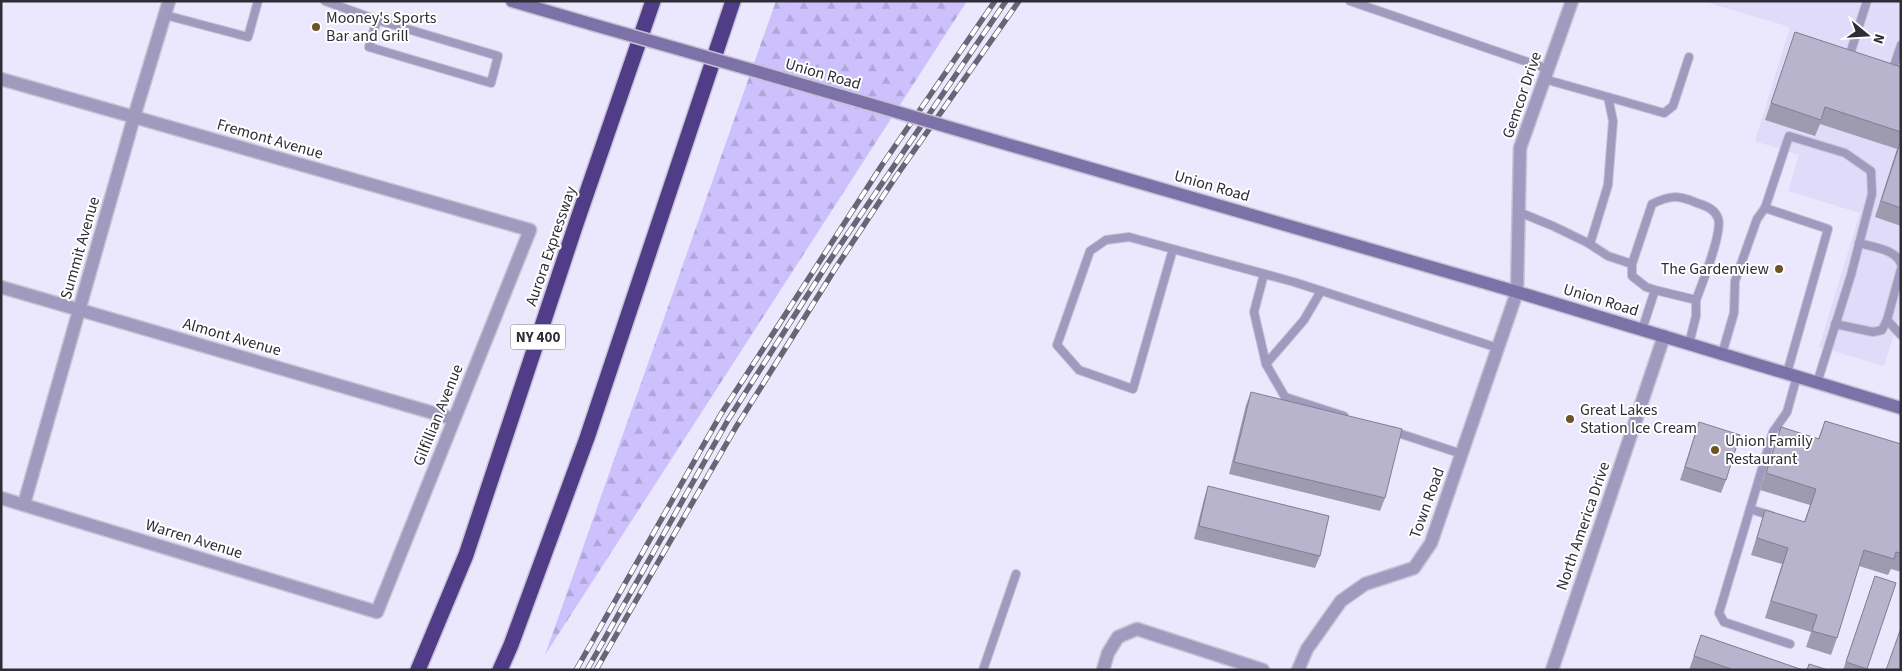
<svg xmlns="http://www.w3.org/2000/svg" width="1902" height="671" font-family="'Source Sans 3',sans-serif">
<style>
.built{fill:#e0dbf8}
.forest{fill:url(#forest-firs)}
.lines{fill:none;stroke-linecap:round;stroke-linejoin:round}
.service-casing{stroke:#c5c2d5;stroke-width:10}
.minor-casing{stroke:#c5c2d5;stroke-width:15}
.secondary-casing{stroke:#c5c2d5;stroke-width:15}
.motorway-casing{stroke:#c5c2d5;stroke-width:18}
.service{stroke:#a09abf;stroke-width:8}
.minor{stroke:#a09abf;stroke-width:12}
.secondary{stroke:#7d72a8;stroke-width:12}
.motorway{stroke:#513c88;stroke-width:15}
.rail-casing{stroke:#686674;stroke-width:5.5}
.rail{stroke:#fff;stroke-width:4;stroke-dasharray:11;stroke-linecap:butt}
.secondary-bridge-casing{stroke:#c5c2d5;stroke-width:15;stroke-linecap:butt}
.secondary-bridge{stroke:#7d72a8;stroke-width:12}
.wall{fill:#9e9bb1}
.building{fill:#b8b4ce;stroke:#817e90}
.poi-dot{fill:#6c5425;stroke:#fff;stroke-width:2}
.labels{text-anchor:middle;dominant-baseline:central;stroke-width:4;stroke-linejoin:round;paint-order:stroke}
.shield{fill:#fff;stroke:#6d6c73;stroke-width:1}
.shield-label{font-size:15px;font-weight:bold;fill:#2e2d37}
.poi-label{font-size:16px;fill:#2e2d37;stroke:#fff;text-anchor:start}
.street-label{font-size:16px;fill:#2e2d37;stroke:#fff}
</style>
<defs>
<pattern id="forest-firs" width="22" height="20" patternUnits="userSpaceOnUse" patternTransform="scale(1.25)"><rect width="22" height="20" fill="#ccc1fc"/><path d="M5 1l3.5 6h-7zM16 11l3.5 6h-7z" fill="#b0a6d9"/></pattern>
</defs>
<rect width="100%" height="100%" fill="#ebe7fd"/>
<path class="built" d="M1702 1H1901V311L1884 366 1819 347 1860 213 1788 191 1799 155 1755 141 1790 27Z"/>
<path class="forest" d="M776 1H967L545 655Z"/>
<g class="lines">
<defs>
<g id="service">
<path d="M325 1 377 20 498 56 491 83 369 47 377 20"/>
<path d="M1350 1 1548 69"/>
<path d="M165 15 248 37 258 1"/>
<path d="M1850 54 1867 1"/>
<path d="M1894 66 1901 45"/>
<path d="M1544 79 1608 97 1613 121 1608 185 1590 244"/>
<path d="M1608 97 1664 113 1673 106 1689 57"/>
<path d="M1765 208 1789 136 1845 153 1871 171 1872 194 1851 275 1817 383"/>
<path d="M1519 212 1553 226 1588 243 1608 256 1632 264"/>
<path d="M1859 243C1872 247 1896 249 1901 264"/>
<path d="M1173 249 1133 389 1079 370 1057 345 1090 251 1106 240 1129 237 1294 282 1498 348"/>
<path d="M1901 269 1887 320 1901 335"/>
<path d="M1264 274 1254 312 1266 364"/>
<path d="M1321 291 1304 320 1266 364 1285 397 1344 416"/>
<path d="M1835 324 1873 332 1882 330 1887 320"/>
<path d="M1642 330 1655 290 1646 287 1632 276V264L1652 204C1670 195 1678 195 1697 203 1705 206 1714 208 1718 218 1723 232 1702 284 1696 300L1655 290"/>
<path d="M1689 344 1696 316V300"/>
<path d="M1722 354 1734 313 1735 281 1757 219 1765 208 1828 229 1787 373"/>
<path d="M1392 431 1462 454"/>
<path d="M1750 509 1772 516"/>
<path d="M1790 644 1724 622 1719 613 1773 432 1787 412 1797 376"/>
<path d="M983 670 1016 574"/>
</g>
<g id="minor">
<path d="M1 79 530 230 377 612 1 498"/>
<path d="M1 287 454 419"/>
<path d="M24 504 134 117 169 1"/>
<path d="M1103 670 1108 653 1118 637 1137 629 1263 670"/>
<path d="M1298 670 1307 649 1341 601 1365 584 1414 568 1431 543 1517 292 1520 148 1572 1"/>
<path d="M1552 670 1664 336"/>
</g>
<g id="secondary">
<path d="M512 1 591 24"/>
<path d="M752 70 866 103"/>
<path d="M989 139 1517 292 1901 408"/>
</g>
<g id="motorway">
<path d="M418 670 466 555 576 224 653 1"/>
<path d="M500 670 511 645 587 438 733 1"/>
</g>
</defs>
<use href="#service" class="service-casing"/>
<use href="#minor" class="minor-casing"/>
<use href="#secondary" class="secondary-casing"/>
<use href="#motorway" class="motorway-casing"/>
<use href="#service" class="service"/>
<use href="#minor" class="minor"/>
<use href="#secondary" class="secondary"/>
<use href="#motorway" class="motorway"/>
<defs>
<g id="rail">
<path d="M576 670 721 414 882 165 995 1"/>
<path d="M587 670 728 420 828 263 1006 1"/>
<path d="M596 670 736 427 835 269 897 175 1019 1"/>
</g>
</defs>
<use href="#rail" class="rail-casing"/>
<use href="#rail" class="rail"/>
<defs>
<g id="secondary-bridge">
<path d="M591 24 752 70"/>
<path d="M866 103 989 139"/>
</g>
</defs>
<use href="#secondary-bridge" class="secondary-bridge-casing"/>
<use href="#secondary-bridge" class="secondary-bridge"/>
</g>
<g class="wall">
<path d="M1795 32 1901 67V226L1875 217 1897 149 1820 124 1815 136 1765 120Z"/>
<path d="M1251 392 1385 498 1380 511 1229 474 1246 405Z"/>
<path d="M1825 421 1901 444V572L1891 569 1888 575 1859 566 1837 638 1831 655 1806 647 1811 632 1765 618 1782 564 1751 555 1765 510 1804 522 1810 505 1760 490 1775 443 1781 427 1818 439Z"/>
<path d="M1699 422 1726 480 1721 493 1680 480Z"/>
<path d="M1208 486 1320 556 1315 568 1194 539 1204 499Z"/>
<path d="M1875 576 1896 583 1866 670H1843Z"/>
<path d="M1701 635 1803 670H1689Z"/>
</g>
<g class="building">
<path d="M1795 32 1901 67V132L1825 107 1821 120 1771 103Z"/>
<path d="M1901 140V208L1881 201Z"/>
<path d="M1251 392 1402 429 1385 498 1234 462Z"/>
<path d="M1825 421 1901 444V553L1896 552 1894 559 1864 550 1837 638 1812 631 1817 615 1771 601 1788 548 1757 538 1765 510 1805 522 1816 489 1766 473 1781 427 1819 439Z"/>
<path d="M1699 422 1740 435 1726 480 1685 467Z"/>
<path d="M1208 486 1329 516 1320 556 1199 526Z"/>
<path d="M1875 576 1896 583 1867 669 1846 662Z"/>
<path d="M1901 628V670H1886Z"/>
<path d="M1701 635 1803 670H1734L1694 656Z"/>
<path d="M1809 664 1828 670H1807Z"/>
</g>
<g class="poi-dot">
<circle cx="316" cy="27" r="5"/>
<circle cx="1779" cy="269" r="5"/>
<circle cx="1570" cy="419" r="5"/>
<circle cx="1715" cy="450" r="5"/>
</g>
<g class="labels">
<rect class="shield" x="510.5" y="324.5" width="55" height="25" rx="4"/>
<g class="shield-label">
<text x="538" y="337">NY 400</text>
</g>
<g class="poi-label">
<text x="326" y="18">Mooney's Sports<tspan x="326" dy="18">Bar and Grill</tspan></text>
<text x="1769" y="269" text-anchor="end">The Gardenview</text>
<text x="1580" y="410">Great Lakes<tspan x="1580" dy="18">Station Ice Cream</tspan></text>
<text x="1725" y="441">Union Family<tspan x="1725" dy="18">Restaurant</tspan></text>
</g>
<g class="street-label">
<text transform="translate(823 74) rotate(16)">Union Road</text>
<text transform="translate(1522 95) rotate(-71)">Gemcor Drive</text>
<text transform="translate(270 139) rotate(16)">Fremont Avenue</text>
<text transform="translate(1212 186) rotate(16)">Union Road</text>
<text transform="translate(551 246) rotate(-71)">Aurora Expressway</text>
<text transform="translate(80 248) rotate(-74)">Summit Avenue</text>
<text transform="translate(1601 300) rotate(17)">Union Road</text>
<text transform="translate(232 337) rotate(16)">Almont Avenue</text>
<text transform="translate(438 415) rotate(-68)">Gilfillian Avenue</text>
<text transform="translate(1427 503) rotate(-70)">Town Road</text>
<text transform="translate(1583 526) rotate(-71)">North America Drive</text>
<text transform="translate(194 539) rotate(17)">Warren Avenue</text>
</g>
</g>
<rect width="1902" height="671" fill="none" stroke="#2e2d37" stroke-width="5"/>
<g transform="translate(1867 35) rotate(108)" stroke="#ffffff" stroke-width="4" paint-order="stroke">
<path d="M0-4L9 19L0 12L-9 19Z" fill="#2e2d37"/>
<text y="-8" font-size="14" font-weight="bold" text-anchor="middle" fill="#2e2d37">N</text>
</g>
</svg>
